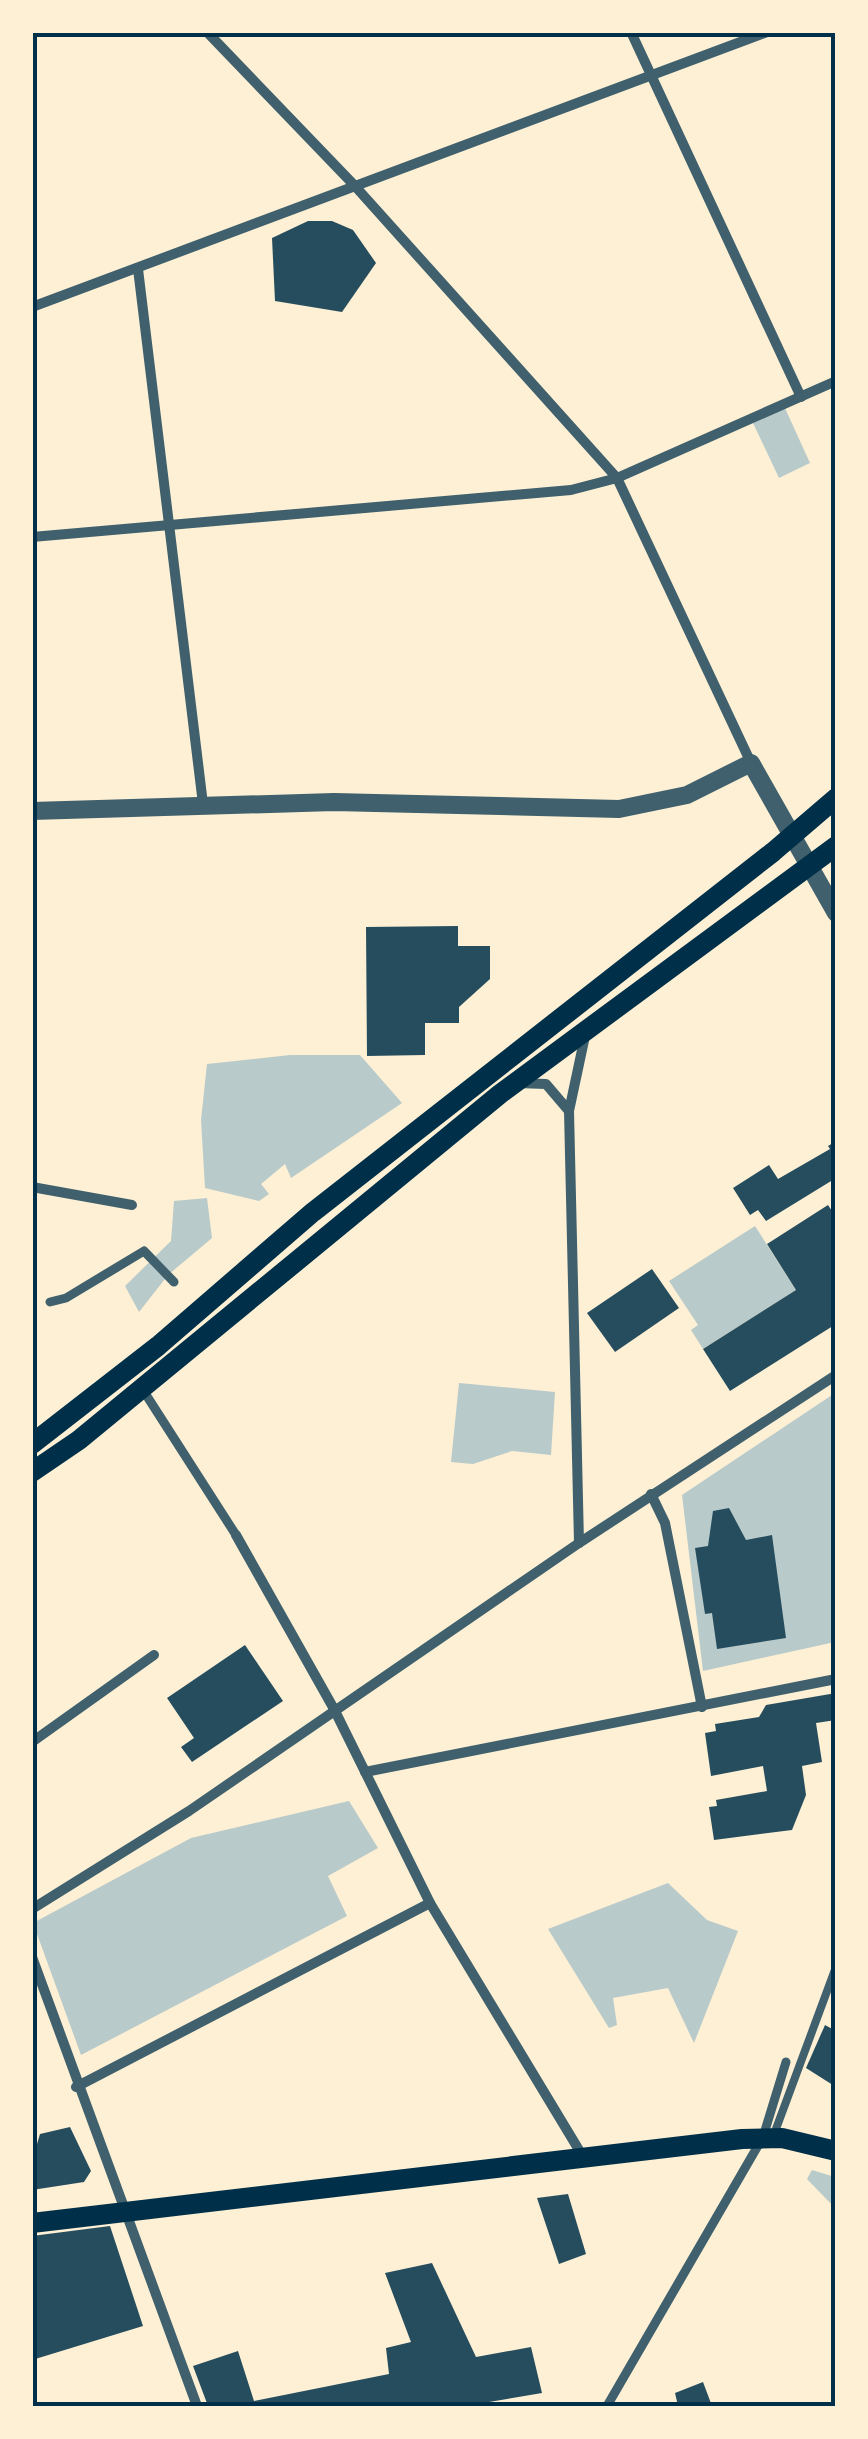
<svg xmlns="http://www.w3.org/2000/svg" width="868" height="2439" font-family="'Noto Sans',sans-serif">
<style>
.green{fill:#b9caca}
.building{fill:#264d5e}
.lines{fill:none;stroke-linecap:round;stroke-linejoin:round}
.service{stroke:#3f606c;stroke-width:8}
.pedestrian{stroke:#3f606c;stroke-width:9}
.minor{stroke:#3f606c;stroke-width:10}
.tertiary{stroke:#3f606c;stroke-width:18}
.secondary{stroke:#003049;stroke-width:20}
.neatline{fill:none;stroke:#003049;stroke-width:4}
</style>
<rect width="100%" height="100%" fill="#fdf0d5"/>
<g class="green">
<path d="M784 406 810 463 779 478 752 421Z"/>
<path d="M290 1055H360L402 1103 291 1178 285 1164 261 1184 269 1194 259 1201 205 1188 201 1120 207 1064Z"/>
<path d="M207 1198 212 1238 168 1275 139 1312 125 1286 171 1241 174 1201Z"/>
<path d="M755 1226 796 1290 703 1349 691 1330 698 1325 669 1281Z"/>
<path d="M459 1383 555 1392 551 1455 512 1451 473 1464 451 1462Z"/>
<path d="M835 1393V1642L703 1671 682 1495Z"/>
<path d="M349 1801 378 1848 328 1876 347 1916 81 2055 33 1923 191 1838Z"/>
<path d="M668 1883 707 1920 738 1931 694 2043 668 1988 613 1998 617 2025 609 2028 548 1929Z"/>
<path d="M812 2170 835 2177V2208L807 2179Z"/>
</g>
<g class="building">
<path d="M308 221H332L353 230 376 263 342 312 275 301 272 238Z"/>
<path d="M458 926V946H490V979L459 1007V1023H425V1055L367 1056 366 927Z"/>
<path d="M836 1141V1178L766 1221 758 1210 750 1215 733 1188 769 1165 778 1179 830 1149 828 1146Z"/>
<path d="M828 1205 836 1217V1324L730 1391 703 1349 796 1290 767 1244Z"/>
<path d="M652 1269 679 1308 615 1352 587 1313Z"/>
<path d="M729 1508 746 1540 772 1535 786 1638 717 1649 712 1613 705 1614 695 1548 708 1546 713 1511Z"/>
<path d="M245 1645 283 1701 192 1762 181 1747 194 1738 167 1698Z"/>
<path d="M836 1693V1720L816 1723 822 1762 802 1766 806 1795 792 1830 714 1840 709 1807 717 1806 716 1800 767 1791 763 1766 711 1776 705 1733 716 1731 715 1724 759 1717 766 1705Z"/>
<path d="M825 2025 836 2031V2087L806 2068Z"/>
<path d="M70 2127 91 2171 84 2182 32 2190V2144H37L40 2134Z"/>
<path d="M568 2194 586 2254 559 2264 537 2198Z"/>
<path d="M110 2226 143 2326 32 2360V2236Z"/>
<path d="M432 2263 476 2357 531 2347 542 2393 465 2406H208L193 2366 238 2351 254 2401 389 2374 386 2348 411 2342 385 2273Z"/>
<path d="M703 2382 712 2406H678L675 2393Z"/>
</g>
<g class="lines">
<path class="service" d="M773 2137 836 1967"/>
<g class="pedestrian">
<path d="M50 1302 66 1298 144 1251 174 1282"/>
<path d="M143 1390 236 1535"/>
<path d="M607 2406 763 2137 786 2062"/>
</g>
<g class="minor">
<path d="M207 32 354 185 617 478 751 763"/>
<path d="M631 32 801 397"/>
<path d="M138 269 203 804"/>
<path d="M32 307 767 32"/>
<path d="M32 537 571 490 617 478 836 381"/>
<path d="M517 1083 546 1084 569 1111"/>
<path d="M32 1187 132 1205"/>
<path d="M651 1494 665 1523 702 1707"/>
<path d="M236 1535 334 1709 430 1903 582 2155"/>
<path d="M579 1543 569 1111 585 1036"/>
<path d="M32 1742 154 1655"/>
<path d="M365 1772 836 1679"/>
<path d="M32 1909 189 1811 579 1543 836 1375"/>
<path d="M32 1957 197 2406"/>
<path d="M76 2087 430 1903"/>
</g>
<path class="tertiary" d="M32 811 334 802 619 809 687 795 751 763 836 913"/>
<g class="secondary">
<path d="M32 1444 158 1346 313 1212 773 852 836 798"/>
<path d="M32 1472 79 1440 500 1094 836 846"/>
<path d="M32 2223 742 2139 782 2138 836 2151"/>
</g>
</g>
<rect width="868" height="2439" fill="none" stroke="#fdf0d5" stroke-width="70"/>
<rect x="35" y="35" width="798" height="2369" class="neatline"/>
</svg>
